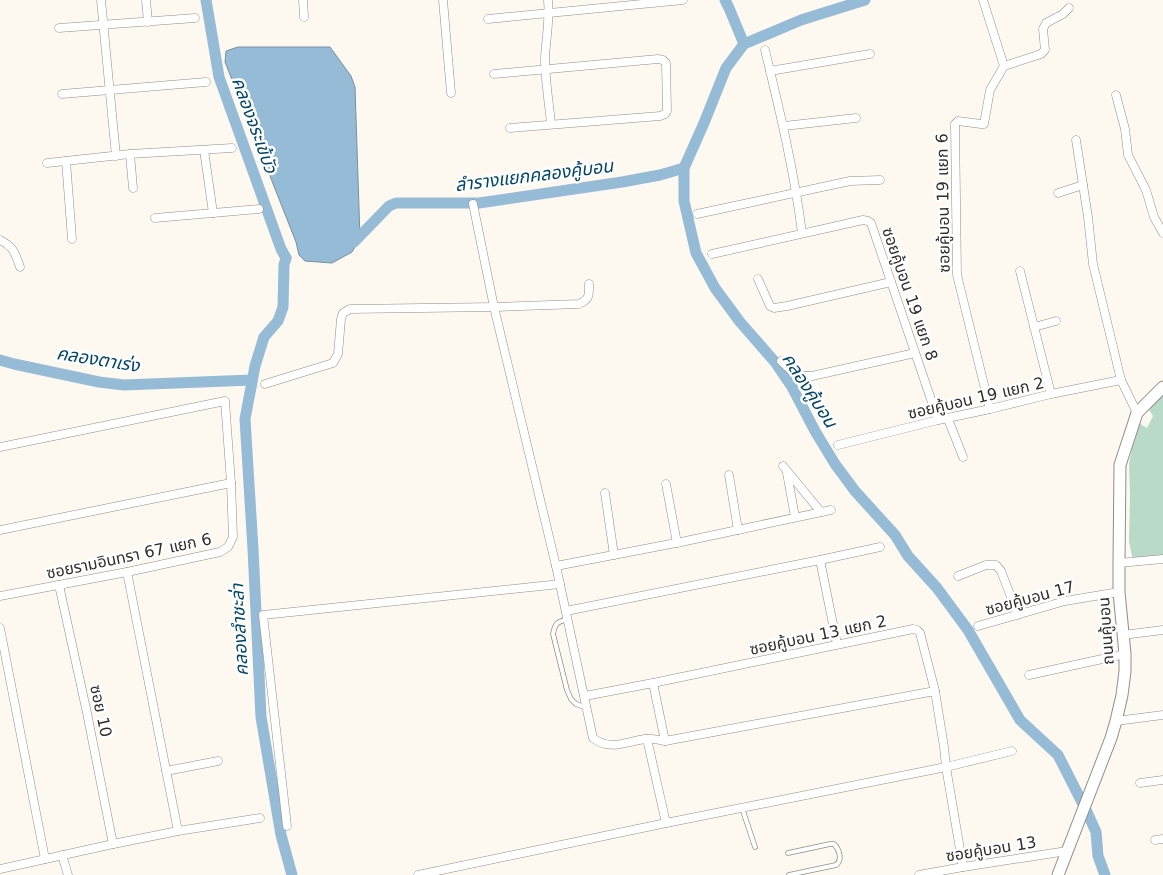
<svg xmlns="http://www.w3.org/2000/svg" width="1163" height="875" font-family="'DejaVu Sans','Noto Sans Thai',sans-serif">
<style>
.green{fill:#b9d9c9}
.water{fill:#95bbd6;stroke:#7791a3}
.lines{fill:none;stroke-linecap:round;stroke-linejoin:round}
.canal{stroke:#95bbd6;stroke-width:11}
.service-casing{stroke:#928e86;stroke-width:5.5}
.minor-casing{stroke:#928e86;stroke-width:9}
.secondary-casing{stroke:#928e86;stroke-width:13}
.service{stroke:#fff;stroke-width:4}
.minor{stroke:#fff;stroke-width:8}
.secondary{stroke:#fff;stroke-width:11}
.labels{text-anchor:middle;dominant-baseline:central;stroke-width:5;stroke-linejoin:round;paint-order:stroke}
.street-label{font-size:16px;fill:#302e2b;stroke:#fff}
.water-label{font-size:18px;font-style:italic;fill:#00466a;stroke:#fff}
</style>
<rect width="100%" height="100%" fill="#fdf8f0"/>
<path class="green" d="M1163 392V555L1133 560 1129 542 1130 494 1129 464 1137 422 1147 428 1153 416 1148 408Z"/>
<path class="water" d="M238 47H330L351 76 355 87 360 238 352 252 332 263 305 261 299 255 296 242 225 62 226 51Z"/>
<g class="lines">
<g class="canal">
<path d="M206 0 219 77 281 249 286 258"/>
<path d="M725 0 729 8 744 44"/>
<path d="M865 0 801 20 744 44 726 68 704 123 684 168V201L696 253 715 288 740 322 775 362 792 387 815 431 835 464 855 491 895 535 908 556 937 588 968 630 1020 720 1058 755 1087 812 1096 832 1098 856 1105 875"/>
<path d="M348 243 354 242 389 206 396 203H479L622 182 660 175 684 168"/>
<path d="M286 258 284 265 283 307 278 321 264 337 255 366 245 419 253 549 261 717 281 835 292 875"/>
<path d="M0 360 14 364 99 382 124 385 252 380"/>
</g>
<defs>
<g id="service">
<path d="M568 619C557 622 555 623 553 634L567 690 571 699 576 704 587 708"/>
<path d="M742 808 755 847"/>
<path d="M788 853 830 844H834C839 849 843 860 836 865L789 875"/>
</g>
<g id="minor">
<path d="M101 0 116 156"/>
<path d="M146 0 148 22"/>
<path d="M303 0 304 17"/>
<path d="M443 0 451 93"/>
<path d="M548 0C550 20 546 38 545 58 545 80 549 102 551 124"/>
<path d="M983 0 1004 66"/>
<path d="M488 19 683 0"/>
<path d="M59 28 195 18"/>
<path d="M765 50C780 112 794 170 802 233"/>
<path d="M770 71 870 54"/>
<path d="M494 74 658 59 663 60 666 63 667 111 665 114 660 116 510 128"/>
<path d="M62 94 206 82"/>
<path d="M1116 95 1125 129 1128 155 1146 190 1154 217 1163 233"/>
<path d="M784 126 856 118"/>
<path d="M1076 140 1083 185"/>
<path d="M204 150 213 213"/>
<path d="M130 154 133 188"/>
<path d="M66 161 72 239"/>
<path d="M47 163 130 154 232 148"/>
<path d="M1058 193 1083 185 1088 217 1093 264 1121 380 1137 413"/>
<path d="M473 204 494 307 556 566 593 738C610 751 625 742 645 739 651 738 659 740 665 741L935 691"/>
<path d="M697 214 850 181 880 180"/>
<path d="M155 218 259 209"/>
<path d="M0 240C14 247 15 253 20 267"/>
<path d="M712 254 863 220 868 221 871 223 938 420"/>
<path d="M1020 271 1051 394"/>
<path d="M758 279 770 306 774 308 787 306 891 282"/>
<path d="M1034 327 1056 321"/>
<path d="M781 361C792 372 795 376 812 376L915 353"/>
<path d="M265 384 333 363 338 354 341 319 343 313 350 309 494 307 579 304C590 299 589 295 589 284"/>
<path d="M990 409 957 275 955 124 958 121 981 124H984L990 90 1004 66 1041 54 1045 50 1043 29 1046 23 1063 14 1069 8"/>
<path d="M948 419 963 457"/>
<path d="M838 445 938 420 990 409 1051 394 1121 380"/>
<path d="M0 447 225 401 231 483 233 537 228 547 220 552 127 572 0 596"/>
<path d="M783 466 821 512"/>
<path d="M787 473 795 517"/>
<path d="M729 475 738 530"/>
<path d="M666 484 677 543"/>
<path d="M605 493 614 555"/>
<path d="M0 530 231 483"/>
<path d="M820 560 837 644"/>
<path d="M1119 563 1163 559"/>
<path d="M556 566 681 542 831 510"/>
<path d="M127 572 178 831"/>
<path d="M958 576 986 565H996L1001 571 1018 615"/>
<path d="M59 585 87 713 113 844"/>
<path d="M566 611 820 560 880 547"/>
<path d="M978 626 1065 601 1119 592"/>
<path d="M0 628 45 859"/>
<path d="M1123 635 1163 630"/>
<path d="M1029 675 1125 654"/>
<path d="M653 683 665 741"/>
<path d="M585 696 653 683 913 629 917 630 920 633 935 691 944 747 946 767 963 867"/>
<path d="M1116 721 1163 715"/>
<path d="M647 739 666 823"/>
<path d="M166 771 218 761"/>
<path d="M1140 783 1163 780"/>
<path d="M287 826 263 615 560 584"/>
<path d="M1155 840 1163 839"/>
<path d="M62 855 68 875"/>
<path d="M0 869 113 844 178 831 260 818"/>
<path d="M418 875 666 823 946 767 1012 751"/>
<path d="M919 875 963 867 1067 851"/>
</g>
<path id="secondary" d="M1058 875 1111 738 1116 721 1122 695 1125 671V654L1119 592V563L1120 465 1137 413 1163 387"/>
</defs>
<use href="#service" class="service-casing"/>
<use href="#minor" class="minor-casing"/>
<use href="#secondary" class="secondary-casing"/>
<use href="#service" class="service"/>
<use href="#minor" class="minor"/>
<use href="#secondary" class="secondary"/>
</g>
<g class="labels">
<g class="street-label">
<text transform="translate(943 203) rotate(-91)">ซอยคู้บอน 19 แยก 6</text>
<text transform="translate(910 294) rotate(71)">ซอยคู้บอน 19 แยก 8</text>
<text transform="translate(976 398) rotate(-13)">ซอยคู้บอน 19 แยก 2</text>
<text transform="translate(129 556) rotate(-12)">ซอยรามอินทรา 67 แยก 6</text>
<text transform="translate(1030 598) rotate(-15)">ซอยคู้บอน 17</text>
<text transform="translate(1106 631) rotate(-94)">ถนนคู้บอน</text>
<text transform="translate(818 635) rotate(-12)">ซอยคู้บอน 13 แยก 2</text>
<text transform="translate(101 711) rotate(78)">ซอย 10</text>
<text transform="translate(991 849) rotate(-9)">ซอยคู้บอน 13</text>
</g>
<g class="water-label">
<text transform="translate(255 125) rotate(70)">คลองจระเข้บัว</text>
<text transform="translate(534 175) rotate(-7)">ลำรางแยกคลองคู้บอน</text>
<text transform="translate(98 359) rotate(9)">คลองตาเร่ง</text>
<text transform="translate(810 390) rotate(57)">คลองคู้บอน</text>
<text transform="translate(239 630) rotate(-93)">คลองลำชะล่า</text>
</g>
</g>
</svg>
